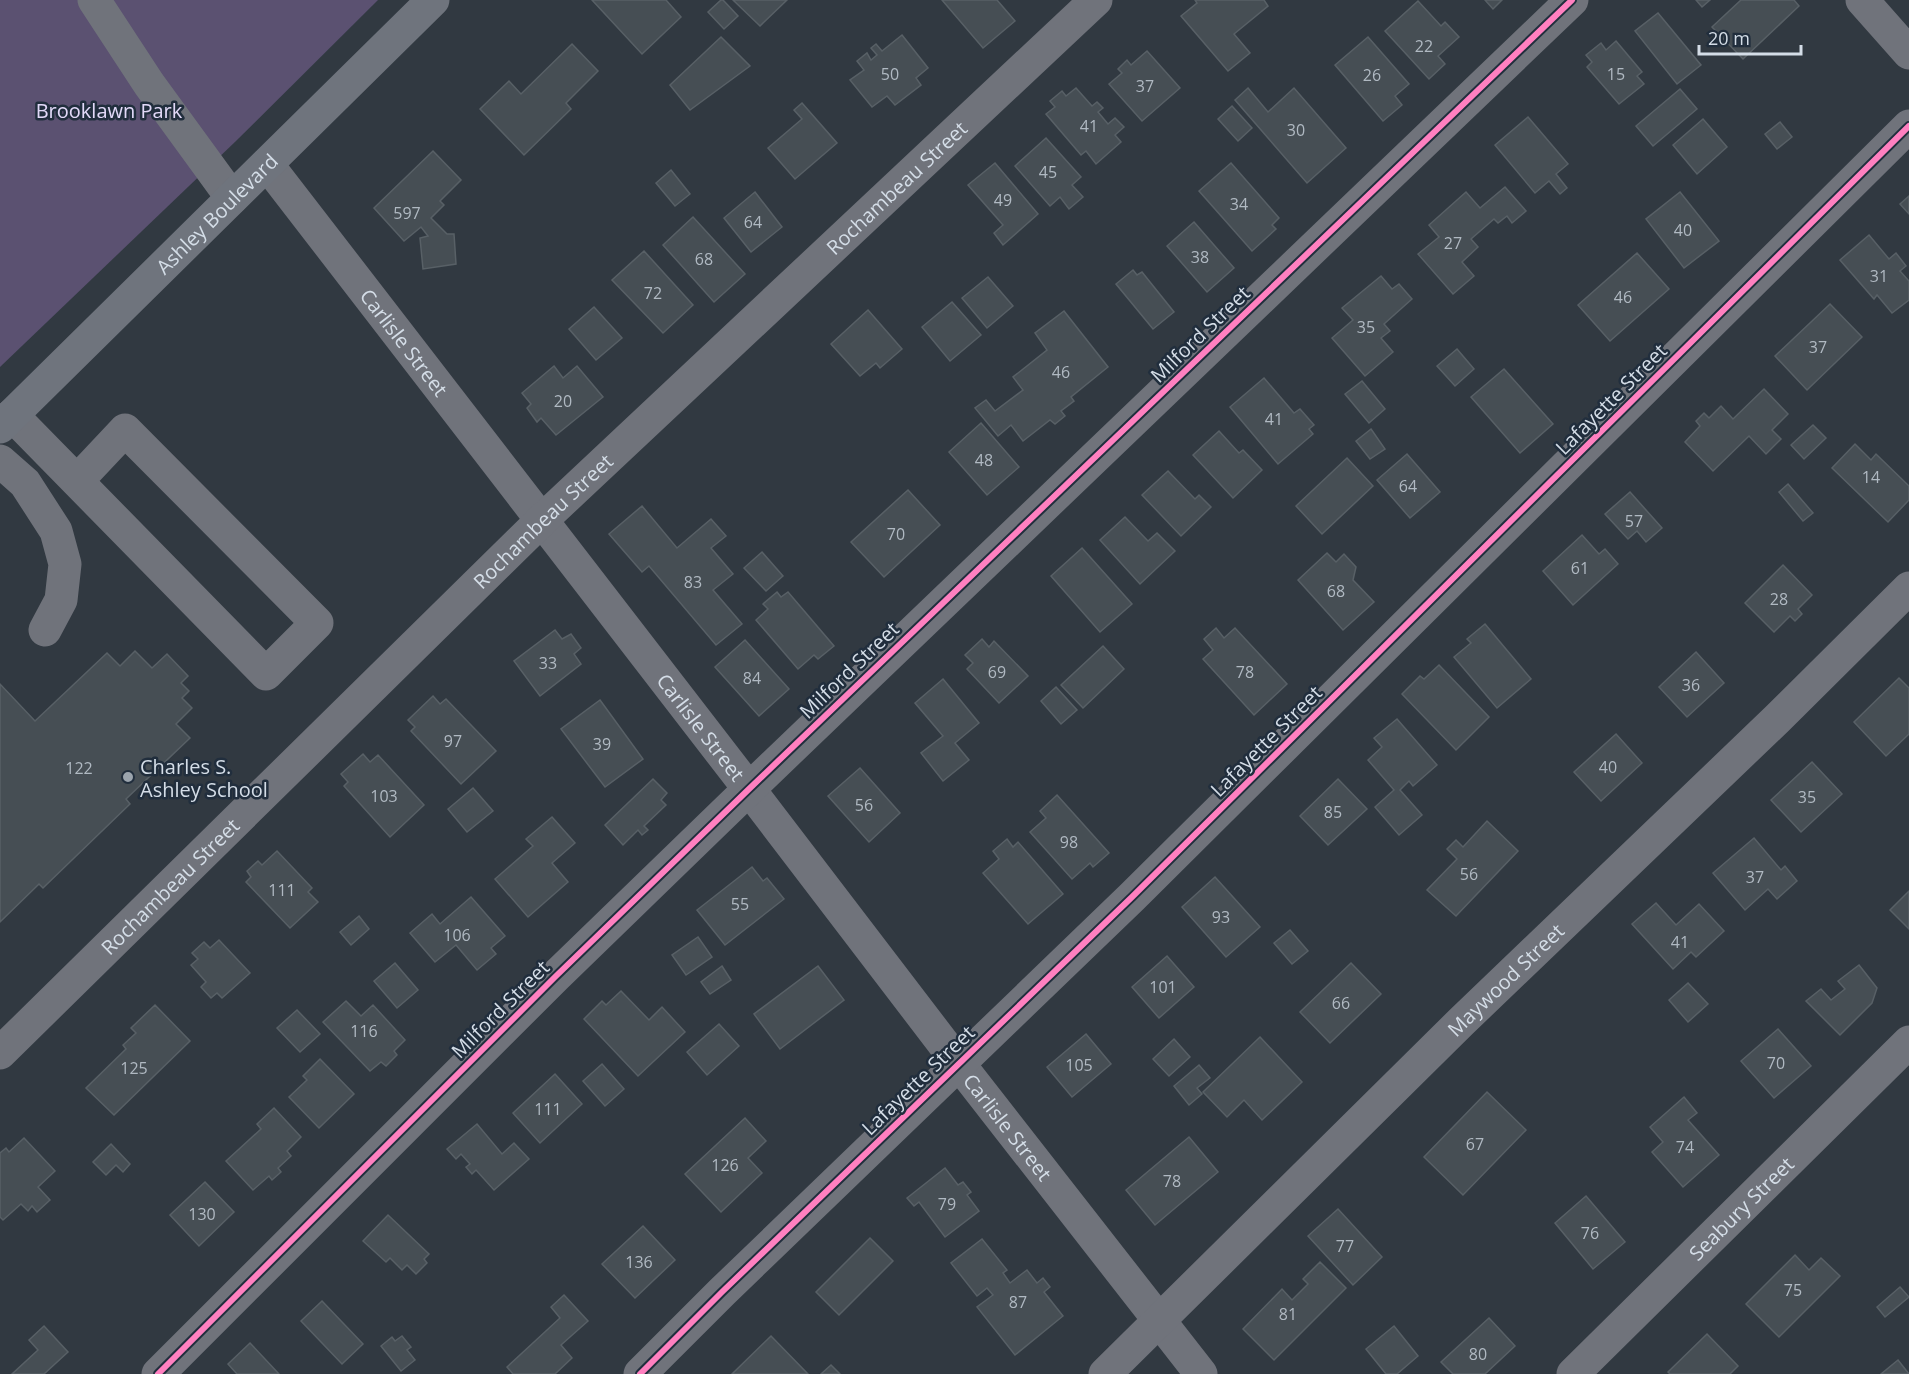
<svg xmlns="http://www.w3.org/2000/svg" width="1909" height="1374" font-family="'Open Sans',sans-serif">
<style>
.green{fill:#5b5171}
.building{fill:#464e54;stroke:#586066;stroke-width:1.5}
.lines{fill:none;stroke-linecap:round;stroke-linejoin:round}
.minor{stroke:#70737b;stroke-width:33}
.major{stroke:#6f747d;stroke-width:33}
.cycleway-casing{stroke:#212e3d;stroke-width:10}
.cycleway{stroke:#ff80c0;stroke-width:6}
.poi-dot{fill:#9ba4ad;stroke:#212e3d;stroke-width:2}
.labels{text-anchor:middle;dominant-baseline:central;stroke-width:5;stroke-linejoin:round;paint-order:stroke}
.number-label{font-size:16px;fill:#b0b9c2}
.park-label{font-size:20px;fill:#e2d9f8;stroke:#212e3d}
.street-label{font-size:20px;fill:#d4dde7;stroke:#212e3d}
.poi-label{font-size:20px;fill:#d4dde7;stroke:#212e3d;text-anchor:start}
</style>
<rect width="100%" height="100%" fill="#313941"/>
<path class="green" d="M0 0H378L236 141 0 367Z"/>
<g class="building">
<path d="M592 0H666L681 17 642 54Z"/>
<path d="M721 0H723L738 16 724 29 708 12Z"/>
<path d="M733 0H787L760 26Z"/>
<path d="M942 0H997L1015 21 983 48Z"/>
<path d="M1195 0H1264L1268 6 1234 34 1250 53 1228 71 1181 16 1197 3Z"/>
<path d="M1485 0H1502L1493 9Z"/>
<path d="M1696 0H1710L1702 7Z"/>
<path d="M1741 0H1794L1799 6 1743 59 1712 27Z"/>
<path d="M1418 1 1441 26 1445 22 1459 37 1438 56 1445 64 1429 79 1385 31Z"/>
<path d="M1658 13 1701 65 1677 84 1635 31Z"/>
<path d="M902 35 928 68 916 78 921 85 895 105 887 96 872 107 850 80 864 70 857 61 867 53 871 60 877 55 871 48 876 44 882 51Z"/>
<path d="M721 37 750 66 690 110 670 85Z"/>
<path d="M1368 37 1409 84 1395 96 1402 105 1383 121 1335 65Z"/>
<path d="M1616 41 1642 72 1637 76 1644 84 1619 104 1587 67 1592 62 1586 55 1601 43 1606 50Z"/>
<path d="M572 44 598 71 566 103 571 109 524 155 480 109 509 81 521 94Z"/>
<path d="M1147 51 1180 88 1142 121 1109 84 1122 73 1118 69 1127 60 1131 65Z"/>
<path d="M1076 88 1092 106 1097 102 1103 108 1098 112 1108 124 1115 118 1124 127 1115 135 1121 142 1096 164 1086 151 1081 155 1046 114 1055 107 1050 101 1062 91 1066 96Z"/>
<path d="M1248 88 1268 112 1294 88 1346 148 1307 183 1235 100Z"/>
<path d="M1680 89 1697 109 1653 146 1636 126Z"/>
<path d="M802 103 837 143 795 179 768 148 802 119 794 110Z"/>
<path d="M1232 106 1252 128 1238 141 1218 119Z"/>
<path d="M1528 117 1568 164 1556 174 1567 188 1560 194 1549 181 1535 193 1495 145Z"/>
<path d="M1703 119 1727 147 1697 174 1673 145Z"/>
<path d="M1780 122 1792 137 1777 149 1765 134Z"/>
<path d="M1046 138 1081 177 1072 185 1083 197 1069 209 1060 197 1050 206 1015 166Z"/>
<path d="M433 151 461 180 440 201 444 205 431 218 447 234H454L456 264 423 269 420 238 428 236 421 227 404 241 374 208Z"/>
<path d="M995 163 1038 214 1003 245 994 233 1003 225 968 185Z"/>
<path d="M1231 163 1279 218 1272 225 1276 229 1252 251 1199 191Z"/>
<path d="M671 170 690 194 675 206 656 183Z"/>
<path d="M1505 187 1526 211 1512 223 1507 216 1498 223 1494 219 1471 239 1478 247 1462 262 1474 276 1453 294 1418 254 1439 237 1429 225 1466 192 1480 208Z"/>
<path d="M755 192 782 227 751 252 724 218Z"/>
<path d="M1680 192 1719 241 1684 268 1646 219Z"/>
<path d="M1909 196V214L1900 204Z"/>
<path d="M693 217 745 274 714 302 663 245Z"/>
<path d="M1194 222 1234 268 1207 292 1167 246Z"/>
<path d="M1869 235 1889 259 1896 253 1906 266 1900 271 1909 281V300L1892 313 1877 295 1874 299 1840 260Z"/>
<path d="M644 251 693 305 663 333 612 280Z"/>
<path d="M1637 253 1669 289 1610 341 1578 305Z"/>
<path d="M1133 270 1137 275 1142 272 1174 312 1153 329 1116 284Z"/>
<path d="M1381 276 1392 289 1399 284 1412 299 1384 324 1390 331 1381 338 1393 352 1365 376 1332 338 1353 320 1342 308Z"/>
<path d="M988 277 1013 306 987 328 962 298Z"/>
<path d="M952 302 981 335 950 361 922 327Z"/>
<path d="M1830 304 1862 337 1807 390 1775 356Z"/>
<path d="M594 307 622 338 596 360 569 329Z"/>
<path d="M868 310 902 349 880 368 876 363 860 376 831 344Z"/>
<path d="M1064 311 1108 367 1071 397 1074 401 1061 411 1065 416 1055 424 1050 420 1023 441 1011 425 998 436 975 408 986 400 995 411 1023 390 1013 377 1047 350 1035 333Z"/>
<path d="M1457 349 1474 369 1455 386 1437 366Z"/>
<path d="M554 366 563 378 577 366 603 397 556 435 541 418 537 422 527 408 531 404 522 393Z"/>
<path d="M1504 369 1553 424 1520 453 1471 397Z"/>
<path d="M1264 378 1294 413 1300 409 1314 425 1309 429 1313 434 1278 464 1230 407Z"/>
<path d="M1362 381 1385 409 1369 423 1345 394Z"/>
<path d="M1764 389 1788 414 1772 430 1781 439 1766 454 1749 436 1713 471 1685 442 1700 426 1696 421 1704 413 1709 418 1721 406 1733 419Z"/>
<path d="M981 423 1019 467 987 495 949 452Z"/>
<path d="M1813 425 1826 438 1804 459 1791 445Z"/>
<path d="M1371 429 1385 449 1370 459 1356 441Z"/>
<path d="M1219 431 1239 453 1243 450 1262 470 1233 498 1193 455Z"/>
<path d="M1855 444 1871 460 1876 454 1909 486V500L1888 522 1832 468Z"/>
<path d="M1407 454 1440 492 1410 518 1377 480Z"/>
<path d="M1347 458 1373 486 1322 534 1296 506Z"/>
<path d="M1168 471 1195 499 1199 495 1211 507 1181 536 1142 495Z"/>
<path d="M1788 484 1813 513 1803 521 1779 492Z"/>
<path d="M908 490 940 525 884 577 851 542Z"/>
<path d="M1630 492 1662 528 1646 542 1637 531 1628 539 1605 514Z"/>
<path d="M642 506 677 548 711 519 726 536 711 548 733 574 713 590 742 624 716 645 649 566 642 572 609 534Z"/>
<path d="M1125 517 1148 541 1157 533 1175 551 1140 584 1100 540Z"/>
<path d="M1582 535 1599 554 1605 549 1618 564 1573 605 1543 571Z"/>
<path d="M1082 548 1132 604 1100 632 1051 576Z"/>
<path d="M762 552 783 576 766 591 744 568Z"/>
<path d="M1327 553 1336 562 1344 554 1356 567 1353 580 1374 602 1343 630 1298 580Z"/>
<path d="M1783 565 1812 595 1798 609 1802 614 1795 621 1790 616 1774 632 1745 603Z"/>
<path d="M777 592 781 597 788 592 834 646 818 659 814 655 798 669 756 620 768 609 763 604Z"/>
<path d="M1485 624 1531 679 1497 708 1454 657 1471 643 1467 639Z"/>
<path d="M1216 628 1224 638 1235 628 1287 684 1254 715 1203 659 1213 650 1204 639Z"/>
<path d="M555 630 562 639 571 634 581 648 574 654 581 664 540 696 514 661Z"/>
<path d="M982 639 989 647 994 641 1028 676 999 703 967 669 973 663 965 655Z"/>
<path d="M745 640 789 689 759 716 715 667Z"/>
<path d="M1103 646 1124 669 1083 708 1061 685Z"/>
<path d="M135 651 152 668 167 654 188 676 181 683 189 691 182 698 192 708 176 724 190 738 126 799 130 804 43 888 39 884 0 922V684L35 721 107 653 120 666Z"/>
<path d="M1696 652 1724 683 1687 717 1659 687Z"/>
<path d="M1439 665 1489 717 1456 750 1402 694 1420 676 1424 679Z"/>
<path d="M1899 678 1909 688V734L1886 756 1854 722Z"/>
<path d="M943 679 979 723 955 743 969 760 943 781 921 753 943 736 915 703Z"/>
<path d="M1056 687 1077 710 1061 724 1041 701Z"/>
<path d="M433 696 440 704 446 699 496 751 461 784 411 731 415 727 408 720Z"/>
<path d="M600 700 643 759 605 787 561 729Z"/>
<path d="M1397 719 1437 765 1413 786 1409 781 1400 790 1422 815 1399 835 1375 807 1394 790 1368 760 1382 747 1374 738Z"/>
<path d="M1616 734 1642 763 1601 801 1574 772Z"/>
<path d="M363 754 370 762 378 755 424 805 390 837 344 786 348 782 341 774Z"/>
<path d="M1812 762 1842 794 1801 832 1771 800Z"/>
<path d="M860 768 900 813 869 842 828 796Z"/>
<path d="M653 779 667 793 661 800 666 805 644 826 648 830 642 835 638 830 623 845 605 825Z"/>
<path d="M1338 779 1367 809 1328 845 1300 816Z"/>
<path d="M473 788 493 811 467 832 448 809Z"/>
<path d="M1057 795 1109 853 1093 867 1090 863 1072 879 1030 832 1046 818 1040 811Z"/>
<path d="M552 817 575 843 552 863 568 882 528 917 495 879 533 846 526 839Z"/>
<path d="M1487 821 1518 851 1456 916 1427 890 1457 859 1447 849 1456 840 1463 847Z"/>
<path d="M1754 838 1781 870 1785 866 1797 881 1777 899 1768 889 1745 910 1713 873Z"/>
<path d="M1007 839 1013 847 1018 842 1063 894 1028 924 983 873 999 859 993 851Z"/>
<path d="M277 851 312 888 308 892 318 902 290 928 246 882 251 877 247 871 258 861 262 865Z"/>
<path d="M752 867 763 881 767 878 784 899 725 945 697 910Z"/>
<path d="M1215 877 1260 927 1226 957 1182 907Z"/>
<path d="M1909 891V929L1890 910Z"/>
<path d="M471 897 505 936 491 948 496 954 477 970 456 945 435 962 410 933 432 914 440 924Z"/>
<path d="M1656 903 1676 925 1699 904 1724 931 1696 957 1691 952 1673 969 1632 924Z"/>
<path d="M359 916 369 929 351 945 340 932Z"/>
<path d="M1290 930 1308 951 1292 964 1274 943Z"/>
<path d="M698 937 712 957 686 975 672 955Z"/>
<path d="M219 940 250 973 222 998 217 993 211 998 201 987 206 982 191 965 198 959 192 953 204 942 210 948Z"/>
<path d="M1167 956 1194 987 1159 1018 1132 987Z"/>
<path d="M395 963 418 990 397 1008 374 981Z"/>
<path d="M1351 963 1381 994 1330 1043 1300 1012Z"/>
<path d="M1859 965 1877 988 1872 1003 1840 1035 1806 1001 1821 989 1831 1000 1845 989 1838 981Z"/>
<path d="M722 966 731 980 710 994 701 982Z"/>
<path d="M818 966 844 1000 780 1049 754 1014Z"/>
<path d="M1688 983 1708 1004 1688 1022 1669 1000Z"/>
<path d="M621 991 649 1020 662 1007 685 1032 638 1076 584 1019 602 1001 606 1005Z"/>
<path d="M346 1001 361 1016 373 1005 405 1040 394 1051 397 1055 386 1066 381 1062 370 1071 323 1022Z"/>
<path d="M155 1005 190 1041 114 1115 86 1088 126 1049 123 1045 136 1033 131 1028Z"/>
<path d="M297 1010 320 1034 300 1052 277 1028Z"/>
<path d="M719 1024 739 1046 707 1075 687 1052Z"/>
<path d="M1778 1029 1811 1066 1774 1098 1741 1061Z"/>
<path d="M1086 1034 1111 1064 1072 1097 1047 1067Z"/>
<path d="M1260 1037 1302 1082 1262 1120 1244 1100 1227 1117 1203 1092Z"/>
<path d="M1174 1039 1190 1057 1169 1076 1153 1059Z"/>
<path d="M320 1059 354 1094 319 1128 289 1097 307 1080 303 1076Z"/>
<path d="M602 1064 624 1089 605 1106 583 1081Z"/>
<path d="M1199 1065 1210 1078 1197 1088 1202 1094 1189 1105 1174 1086Z"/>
<path d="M555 1074 582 1104 540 1143 513 1113Z"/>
<path d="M1487 1092 1526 1130 1463 1195 1424 1157Z"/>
<path d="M1684 1097 1697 1113 1688 1120 1719 1155 1683 1187 1652 1152 1663 1142 1650 1127Z"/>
<path d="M274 1108 301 1137 287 1151 291 1156 278 1168 281 1172 272 1180 269 1176 253 1190 226 1161 261 1129 257 1124Z"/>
<path d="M745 1118 766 1141 748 1158 762 1173 721 1212 685 1174Z"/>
<path d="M477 1124 502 1154 514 1143 529 1159 494 1190 476 1170 472 1174 466 1167 470 1164 461 1154 456 1159 447 1149Z"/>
<path d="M1189 1137 1218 1172 1155 1225 1126 1190Z"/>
<path d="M24 1138 55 1171 38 1187 50 1200 37 1212 32 1206 28 1211 21 1204 3 1220 0 1217V1153L6 1148 9 1152Z"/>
<path d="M111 1144 130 1164 123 1172 116 1165 106 1175 93 1162Z"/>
<path d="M945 1168 958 1185 963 1182 971 1192 967 1195 979 1211 945 1237 919 1202 914 1206 907 1198Z"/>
<path d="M205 1182 234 1212 199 1246 170 1215Z"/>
<path d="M1586 1196 1625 1242 1593 1269 1555 1223Z"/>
<path d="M1338 1209 1382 1257 1353 1285 1308 1236Z"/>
<path d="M388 1215 429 1254 424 1259 427 1263 416 1274 407 1265 402 1270 390 1258 386 1262 363 1241Z"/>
<path d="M643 1226 675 1260 635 1298 602 1264Z"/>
<path d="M870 1238 893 1261 839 1315 816 1292Z"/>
<path d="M982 1239 1007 1270 1003 1273 1010 1283 1027 1270 1037 1283 1043 1278 1050 1287 1044 1292 1063 1316 1015 1355 977 1307 993 1295 987 1288 977 1296 951 1263Z"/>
<path d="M1795 1255 1809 1270 1821 1258 1840 1276 1779 1337 1746 1304Z"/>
<path d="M1320 1262 1346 1288 1274 1360 1243 1329 1282 1289 1292 1300 1308 1284 1303 1279Z"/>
<path d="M1900 1287 1909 1297 1885 1317 1877 1307Z"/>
<path d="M564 1295 588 1321 561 1345 572 1358 555 1374H513L507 1367 560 1318 551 1307Z"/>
<path d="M322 1301 363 1344 342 1364 301 1321Z"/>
<path d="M1489 1318 1515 1346 1485 1374H1453L1441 1362Z"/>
<path d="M44 1326 68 1352 44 1374H12L38 1350 29 1340Z"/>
<path d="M1394 1326 1418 1356 1397 1374H1386L1366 1349Z"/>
<path d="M1707 1334 1738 1366 1730 1374H1670L1668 1372Z"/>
<path d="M402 1336 411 1347 407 1350 415 1360 401 1371 381 1346 392 1337 395 1341Z"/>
<path d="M771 1336 808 1374H732Z"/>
<path d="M250 1343 279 1374H237L228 1364Z"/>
<path d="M1898 1360 1909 1374H1881Z"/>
<path d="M831 1365 840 1374H821Z"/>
</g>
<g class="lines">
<g class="minor">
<path d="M94 0 149 84 232 198"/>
<path d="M1862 0 1909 53"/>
<path id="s1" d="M267 164 749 789 959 1064 1201 1374"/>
<path d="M12 415 266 674 317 623 125 430 77 481"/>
<path d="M0 461 25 483 56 531 65 564 61 600 45 630"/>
<path id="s2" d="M0 1053 542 520 1096 0"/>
<path d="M158 1374 555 977 749 789 1572 0"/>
<path d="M640 1374 722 1292 1132 897 1909 126"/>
<path id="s3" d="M1105 1374 1461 1022 1777 719 1909 588"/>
<path id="s4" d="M1573 1374 1909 1042"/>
</g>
<path class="major" id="s5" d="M0 427 433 0"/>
<defs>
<g id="cycleway">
<path d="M158 1374 555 977 749 789 1572 0"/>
<path d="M640 1374 722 1292 1132 897 1909 126"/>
</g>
</defs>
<use href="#cycleway" class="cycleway-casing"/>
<use href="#cycleway" class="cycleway"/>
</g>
<circle class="poi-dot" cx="128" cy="777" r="6"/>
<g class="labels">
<g class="number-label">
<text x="1424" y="46">22</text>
<text x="890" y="74">50</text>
<text x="1616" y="74">15</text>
<text x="1372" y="75">26</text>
<text x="1145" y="86">37</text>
<text x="1089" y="126">41</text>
<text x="1296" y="130">30</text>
<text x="1048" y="172">45</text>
<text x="1003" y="200">49</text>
<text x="1239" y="204">34</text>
<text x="407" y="213">597</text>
<text x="753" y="222">64</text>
<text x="1683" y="230">40</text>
<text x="1453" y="243">27</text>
<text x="1200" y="257">38</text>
<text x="704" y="259">68</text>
<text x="1879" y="276">31</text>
<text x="653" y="293">72</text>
<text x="1623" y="297">46</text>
<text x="1366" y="327">35</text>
<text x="1818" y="347">37</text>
<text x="1061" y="372">46</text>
<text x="563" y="401">20</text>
<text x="1274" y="419">41</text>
<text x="984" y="460">48</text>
<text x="1871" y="477">14</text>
<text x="1408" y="486">64</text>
<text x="1634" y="521">57</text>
<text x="896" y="534">70</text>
<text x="1580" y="568">61</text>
<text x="693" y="582">83</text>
<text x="1336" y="591">68</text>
<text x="1779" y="599">28</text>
<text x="548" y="663">33</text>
<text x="997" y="672">69</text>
<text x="1245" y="672">78</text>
<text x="752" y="678">84</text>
<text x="1691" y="685">36</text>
<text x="453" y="741">97</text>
<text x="602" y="744">39</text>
<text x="1608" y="767">40</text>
<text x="79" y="768">122</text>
<text x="384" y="796">103</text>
<text x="1807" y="797">35</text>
<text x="864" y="805">56</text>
<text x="1333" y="812">85</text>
<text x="1069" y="842">98</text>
<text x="1469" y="874">56</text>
<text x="1755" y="877">37</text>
<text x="282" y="890">111</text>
<text x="740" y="904">55</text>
<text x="1221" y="917">93</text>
<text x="457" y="935">106</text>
<text x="1680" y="942">41</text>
<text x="1163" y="987">101</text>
<text x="1341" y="1003">66</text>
<text x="364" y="1031">116</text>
<text x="1776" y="1063">70</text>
<text x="1079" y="1065">105</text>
<text x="134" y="1068">125</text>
<text x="548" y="1109">111</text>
<text x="1475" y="1144">67</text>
<text x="1685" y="1147">74</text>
<text x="725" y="1165">126</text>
<text x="1172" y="1181">78</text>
<text x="947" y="1204">79</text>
<text x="202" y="1214">130</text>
<text x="1590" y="1233">76</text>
<text x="1345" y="1246">77</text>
<text x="639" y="1262">136</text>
<text x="1793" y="1290">75</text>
<text x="1018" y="1302">87</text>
<text x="1288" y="1314">81</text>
<text x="1478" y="1354">80</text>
</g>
<g class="park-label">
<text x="109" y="110">Brooklawn Park</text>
</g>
<g class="street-label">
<text stroke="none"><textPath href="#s2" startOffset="1246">Rochambeau Street</textPath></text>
<text stroke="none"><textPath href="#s5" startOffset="304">Ashley Boulevard</textPath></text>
<text transform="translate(1200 334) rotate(-44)">Milford Street</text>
<text stroke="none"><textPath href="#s1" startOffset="225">Carlisle Street</textPath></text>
<text transform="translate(1611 399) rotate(-45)">Lafayette Street</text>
<text stroke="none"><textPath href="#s2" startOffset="760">Rochambeau Street</textPath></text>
<text transform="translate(849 670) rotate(-44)">Milford Street</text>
<text stroke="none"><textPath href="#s1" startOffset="711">Carlisle Street</textPath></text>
<text transform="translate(1266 741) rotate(-45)">Lafayette Street</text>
<text stroke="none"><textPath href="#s2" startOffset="238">Rochambeau Street</textPath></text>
<text stroke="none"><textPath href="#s3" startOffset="562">Maywood Street</textPath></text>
<text transform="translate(500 1009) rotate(-45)">Milford Street</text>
<text transform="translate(918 1080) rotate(-44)">Lafayette Street</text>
<text stroke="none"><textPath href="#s1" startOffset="1215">Carlisle Street</textPath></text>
<text stroke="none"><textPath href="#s4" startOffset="236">Seabury Street</textPath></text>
</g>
<g class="poi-label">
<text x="140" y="766">Charles S.<tspan x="140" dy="23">Ashley School</tspan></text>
</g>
</g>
<path d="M1699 45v9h102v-9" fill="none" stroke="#d4dde7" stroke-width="3"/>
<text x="1708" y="45" font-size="18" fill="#d4dde7" stroke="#212e3d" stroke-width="4.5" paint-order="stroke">20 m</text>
</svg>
